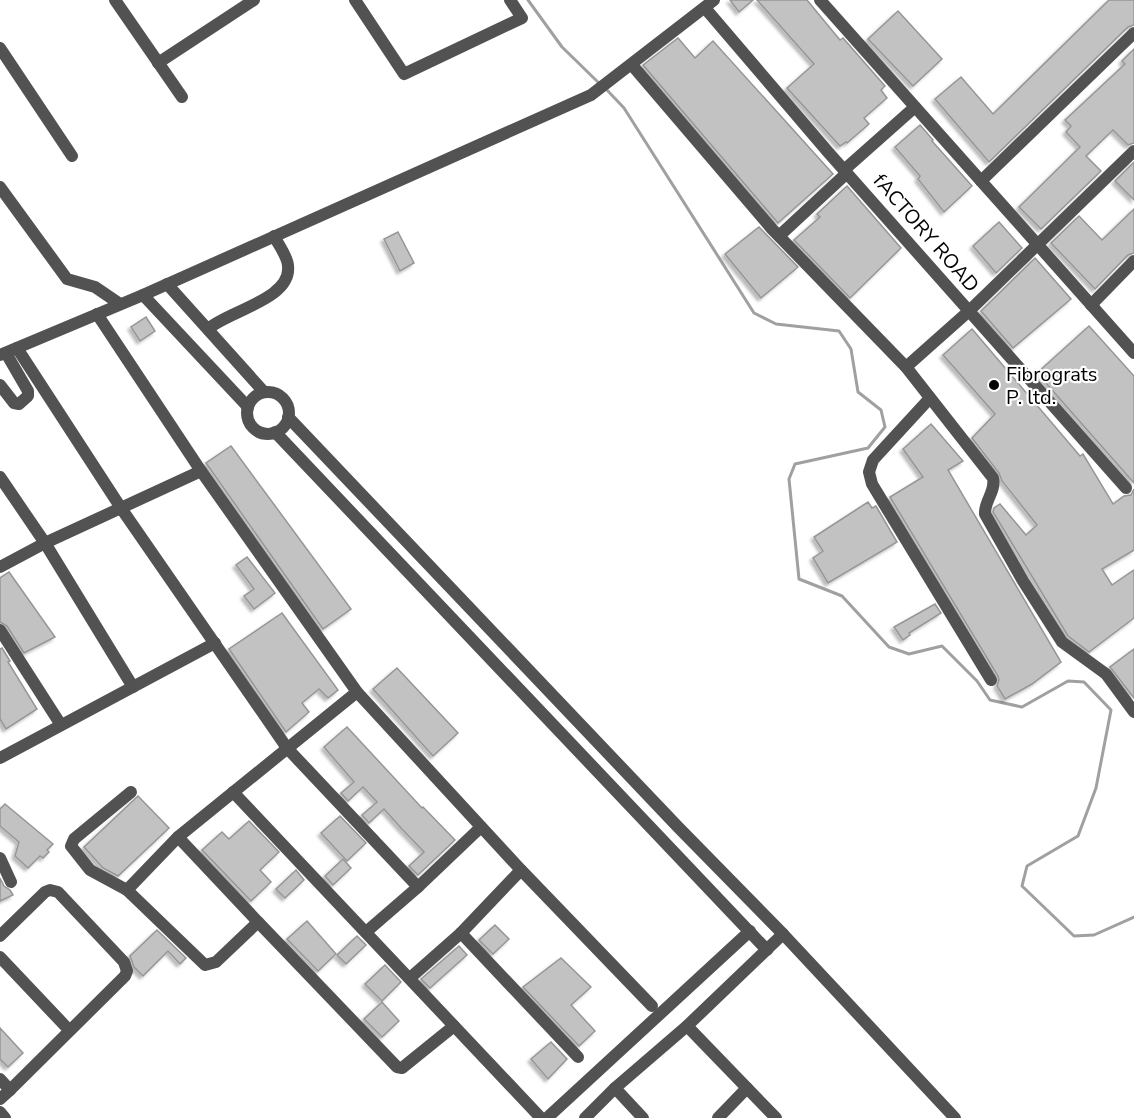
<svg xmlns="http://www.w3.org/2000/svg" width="1134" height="1118" font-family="'Nunito Sans',sans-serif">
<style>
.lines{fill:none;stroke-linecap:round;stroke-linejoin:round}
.stream{stroke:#a0a0a0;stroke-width:3}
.building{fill:#c2c2c2;stroke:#969696;stroke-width:1.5;filter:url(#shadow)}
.minor{stroke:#525252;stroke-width:12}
.poi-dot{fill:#000;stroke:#fff;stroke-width:2}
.labels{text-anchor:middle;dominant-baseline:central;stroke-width:4.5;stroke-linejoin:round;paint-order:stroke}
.street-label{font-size:20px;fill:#000;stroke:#fff}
.poi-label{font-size:20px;fill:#000;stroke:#fff;text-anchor:start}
</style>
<defs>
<filter id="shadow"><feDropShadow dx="-3" dy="3" stdDeviation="1.5" flood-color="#0004"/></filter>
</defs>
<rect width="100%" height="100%" fill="#fff"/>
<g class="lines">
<g class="stream">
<path d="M528 0 562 47 601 85"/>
<path d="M606 89 624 108 754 313 776 324 839 331 851 349 858 392 881 410 885 427 868 448 795 464 789 479 799 579 842 596 889 647 909 654 942 646 977 681 990 700 1022 707 1068 681 1084 682 1111 710 1096 788 1078 836 1027 866 1022 886 1074 936 1094 935 1134 917"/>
</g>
</g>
<g class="building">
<path d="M730 0H753L739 12Z"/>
<path d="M757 0H807L840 40 843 38 885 86 881 90 887 98 864 118 869 124 847 143 846 142 840 146 787 88 814 64Z"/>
<path d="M1109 0H1134V25L1128 27 989 162 935 99 961 77 993 114Z"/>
<path d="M898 11 942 59 913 86 868 39Z"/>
<path d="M678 38 695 58 713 41 833 174 778 223 643 65Z"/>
<path d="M1134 49V143L1128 145 1113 130 1086 156 1101 171 1041 229 1019 207 1080 147 1066 132 1071 126 1065 120 1125 64 1122 61Z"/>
<path d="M920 125 933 140 932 141 972 186 944 212 918 179 920 176 895 147Z"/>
<path d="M1134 162V200L1115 181Z"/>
<path d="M847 186 901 248 850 298 794 240 820 217 817 214Z"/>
<path d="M1134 209V253L1128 255 1095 289 1051 243 1079 216 1102 240Z"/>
<path d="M999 222 1022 248 996 273 973 246Z"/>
<path d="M759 227 798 267 761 298 725 254Z"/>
<path d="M398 232 414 263 400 271 384 239Z"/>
<path d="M1035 258 1071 299 1013 348 981 311Z"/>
<path d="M146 317 155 331 140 341 131 327Z"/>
<path d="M1089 326 1134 376V483L1037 373Z"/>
<path d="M972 329 1080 456 1083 454 1113 504 1124 496 1131 495 1134 489V550L1102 569 1112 585 1134 570V618L1089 652 1068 636 993 512 994 508 1000 504 1026 535 1037 525 1002 481 999 473 972 438 995 414 943 355Z"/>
<path d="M931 424 963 461 948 470 1061 662 1032 684 1005 699 997 686 999 680 998 676 890 497 923 477 903 449Z"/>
<path d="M231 446 351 609 323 629 206 463Z"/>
<path d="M868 502 872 508 876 506 897 542 828 583 813 558 823 551 814 537Z"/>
<path d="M247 557 275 593 254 609 244 596 254 589 236 565Z"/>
<path d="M9 572 55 637 24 653 7 626 0 622V578Z"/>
<path d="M935 604 941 613 909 633 910 635 903 640 894 627Z"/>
<path d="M282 613 338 690 328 698 319 689 302 703 309 712 286 732 229 649Z"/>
<path d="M2 648 10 661 8 662 37 709 6 729 0 719V649Z"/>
<path d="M1134 649V698L1110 667Z"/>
<path d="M397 668 458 733 433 756 373 689Z"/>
<path d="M347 727 422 808 423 807 455 840 418 875 409 866 424 852 401 828 384 809 369 823 362 815 377 802 363 787 348 801 341 793 354 782 324 747Z"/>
<path d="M138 796 169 828 118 876 103 868 84 847Z"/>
<path d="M5 804 53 844 47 850 49 852 43 858 40 856 28 868 15 856 19 842 0 826V809Z"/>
<path d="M340 816 366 843 347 861 321 833Z"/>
<path d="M249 821 279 852 260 870 271 882 251 901 202 850 222 832 229 839Z"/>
<path d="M343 859 351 868 333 885 325 876Z"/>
<path d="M296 870 304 880 285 898 276 889Z"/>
<path d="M0 878 4 886 10 890 13 895 0 901Z"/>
<path d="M307 921 336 954 318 971 287 939Z"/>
<path d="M495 925 509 939 493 954 479 940Z"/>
<path d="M157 930 186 958 180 964 168 951 143 976 134 967 130 956Z"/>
<path d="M357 936 366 945 346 964 337 955Z"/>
<path d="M459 946 467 955 430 988 421 979Z"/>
<path d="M561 958 591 987 571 1005 595 1031 579 1046 523 987Z"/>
<path d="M385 965 401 982 382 1001 365 984Z"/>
<path d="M382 1002 399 1021 382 1037 364 1019Z"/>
<path d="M0 1028 23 1053 8 1067 0 1059Z"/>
<path d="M551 1042 567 1059 548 1079 531 1059Z"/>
</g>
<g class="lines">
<g class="minor">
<path d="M115 0 182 97"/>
<path d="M355 0 404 74 522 18 510 0"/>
<path d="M820 0 981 181"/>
<path d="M705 8 828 152 1126 488"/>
<path d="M1134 33 981 181 1134 353"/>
<path d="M0 48 72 156"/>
<path d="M158 63 254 0"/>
<path d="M632 65 772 229 906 367"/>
<path d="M1134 151 969 311 906 367 993 478C996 492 984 501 985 514L1023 581 1062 642 1106 674 1134 712"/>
<path d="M844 170 915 107"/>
<path d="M0 187 67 279 95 287 120 304"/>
<path d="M779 236 847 173"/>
<path d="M167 284 264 392"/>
<path d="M143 295 248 407"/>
<path d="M1091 305 1134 261"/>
<path d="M97 314 201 471 357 692"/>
<path d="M208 329C228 311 292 299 288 266 288 257 278 244 274 236"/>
<path d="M17 348 121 508 287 748 418 887 366 932"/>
<path d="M0 355 143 295 591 95 714 0"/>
<path d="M0 385 14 403 19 404 28 396V391L6 353"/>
<circle cx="268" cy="413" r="21"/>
<path d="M930 398 873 460 869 472 872 484 991 680"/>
<path d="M288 417 678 827 783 934 955 1118"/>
<path d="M275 432 767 950"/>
<path d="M0 477 45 543 133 687"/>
<path d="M0 567 45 543 201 471"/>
<path d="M0 630 61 725"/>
<path d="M0 758 215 643"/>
<path d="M233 792 541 1118"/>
<path d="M178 837 258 922"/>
<path d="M0 858 11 882"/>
<path d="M521 870 461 933 578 1057"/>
<path d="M418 887 481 827"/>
<path d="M127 890 90 870 71 846 74 839 131 792"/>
<path d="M0 936 45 892 50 890 58 892 124 962 127 971 125 976 10 1090"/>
<path d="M0 957 69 1030"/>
<path d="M410 978 461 933"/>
<path d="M454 1026 402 1068 397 1067 258 922 216 962 205 965 127 890 178 837 357 692 521 870 652 1006"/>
<path d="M687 1026 776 1118"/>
<path d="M0 1079 10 1090 0 1099"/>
<path d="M615 1088 643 1118"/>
<path d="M0 1112 5 1118"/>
<path d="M547 1118 750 931"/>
<path d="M585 1118 615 1088 687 1026 783 934"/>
<path d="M718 1118 747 1088"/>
</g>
</g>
<circle class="poi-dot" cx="994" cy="385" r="6"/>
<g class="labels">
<g class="street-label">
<text transform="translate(926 233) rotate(49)">fACTORY ROAD</text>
</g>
<g class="poi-label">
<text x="1006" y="374">Fibrograts<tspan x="1006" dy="23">P. ltd.</tspan></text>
</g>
</g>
</svg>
